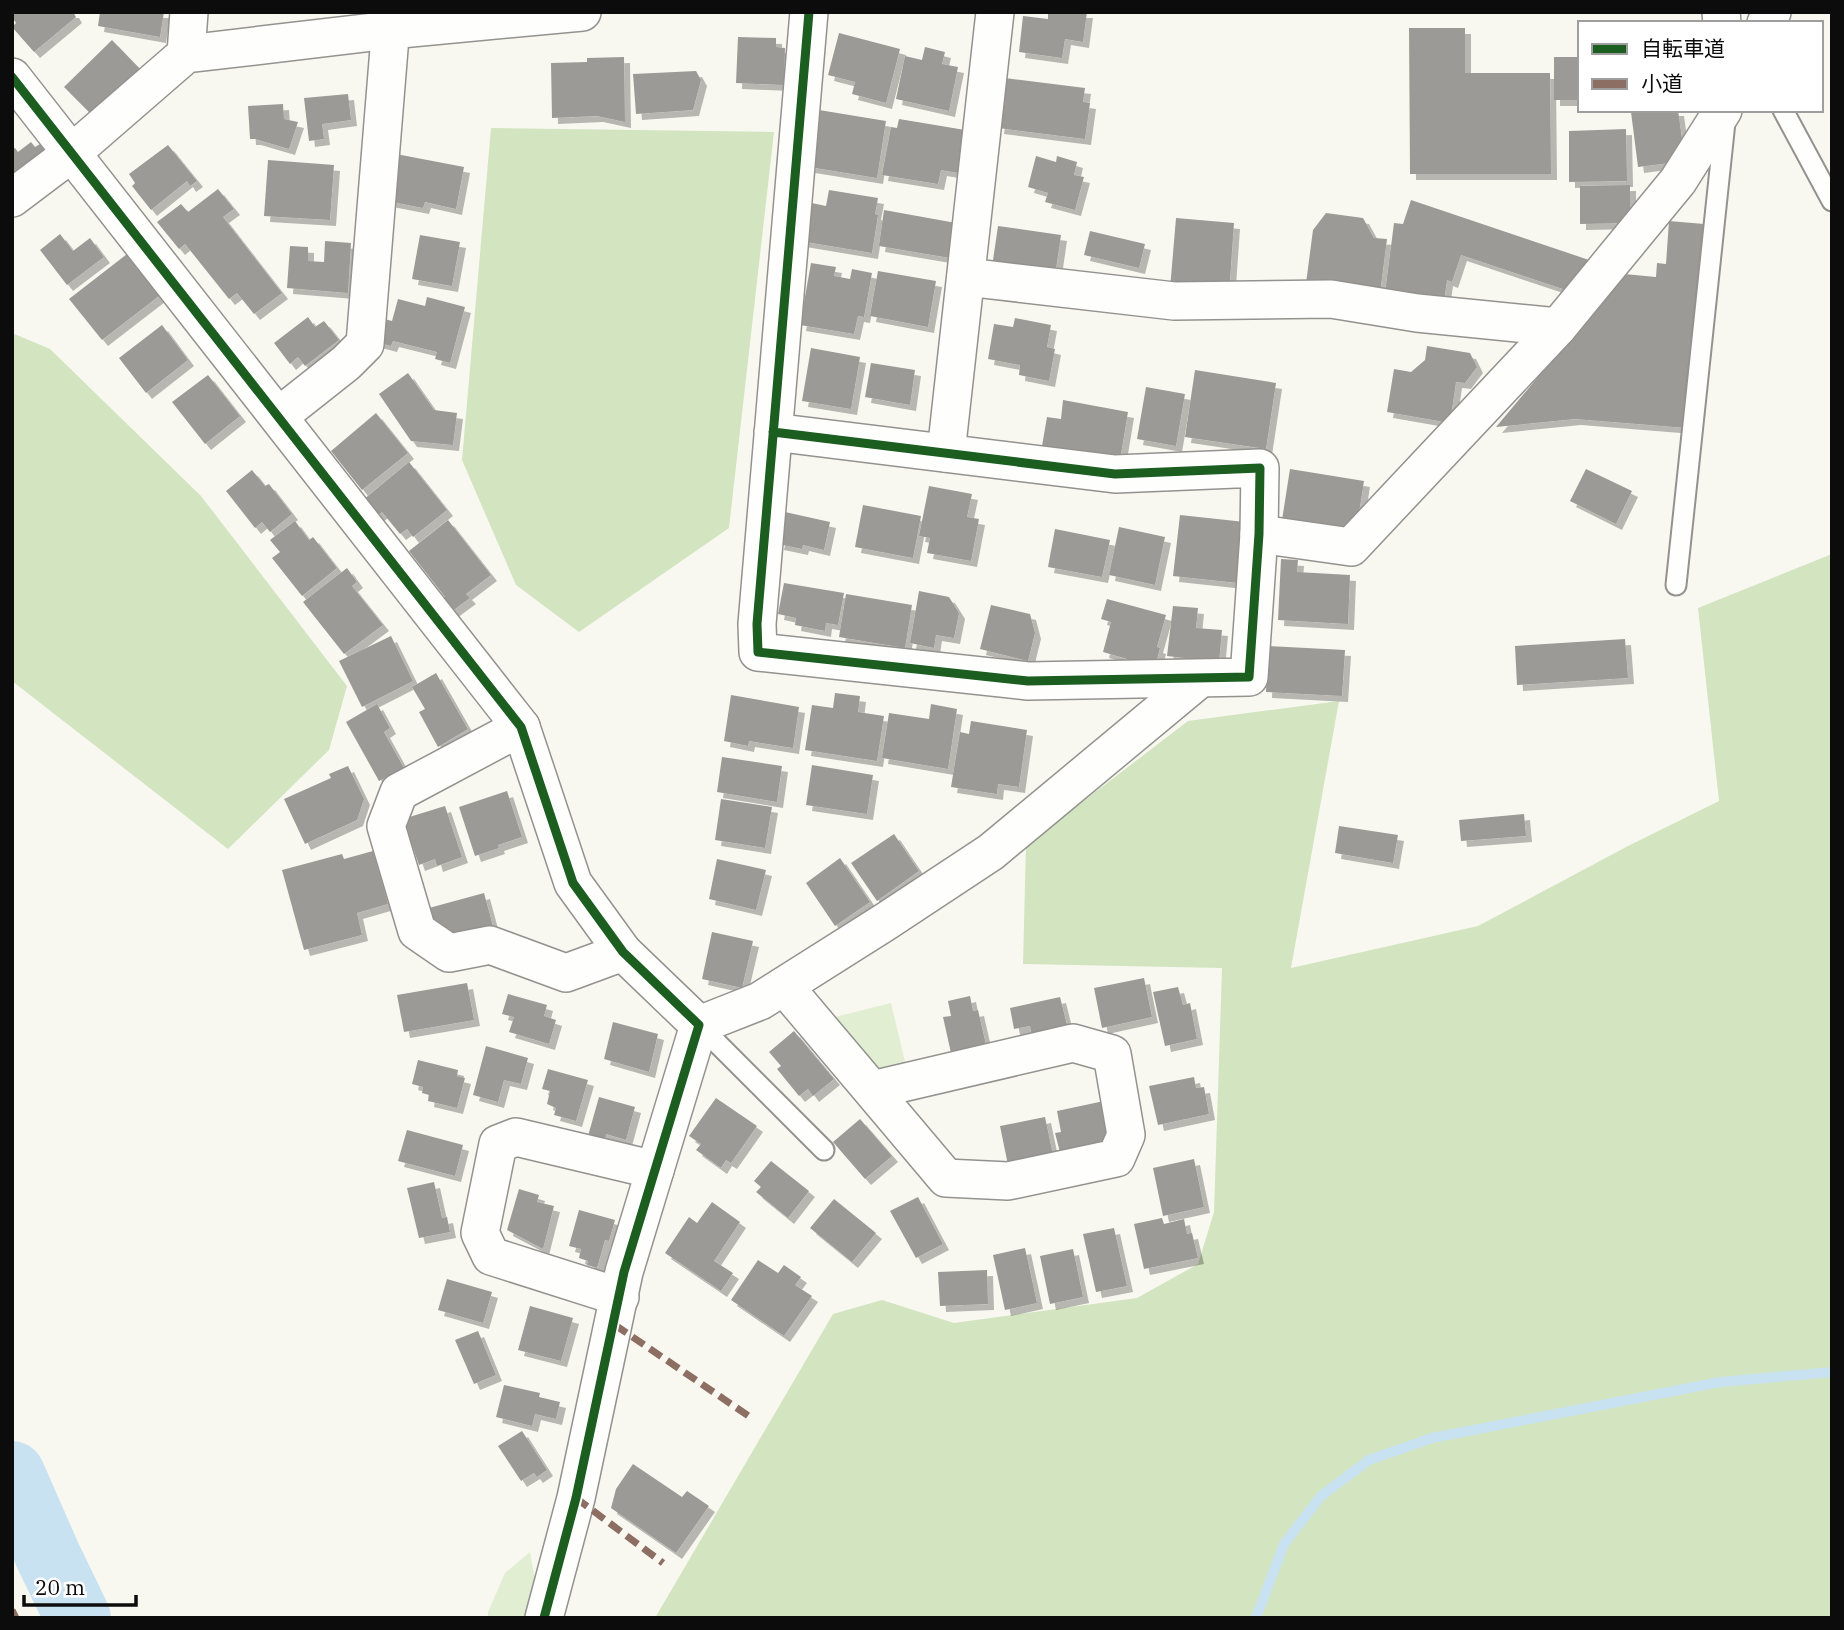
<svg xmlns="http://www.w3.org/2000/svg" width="1844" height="1630" font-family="'IBM Plex Serif','Noto Sans JP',serif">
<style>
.green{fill:#e1eed2}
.forest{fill:#d2e4c0}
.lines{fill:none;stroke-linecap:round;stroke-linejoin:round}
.stream{stroke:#c9e2f1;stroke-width:10}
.river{stroke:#c9e2f1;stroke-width:66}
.building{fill:#9c9a96;filter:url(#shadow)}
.lane-casing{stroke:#93928f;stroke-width:23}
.street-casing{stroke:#93928f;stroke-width:40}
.lane{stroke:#fefefd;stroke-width:19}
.street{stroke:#fefefd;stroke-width:37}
.quiet{stroke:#8d6e63;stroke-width:7;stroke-dasharray:14 7;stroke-linecap:butt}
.cycleway-casing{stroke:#fff;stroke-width:13}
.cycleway{stroke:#1b5e20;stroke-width:9}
</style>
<defs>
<filter id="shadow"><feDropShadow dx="6" dy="6" stdDeviation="0" flood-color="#0004"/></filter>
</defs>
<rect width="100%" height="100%" fill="#f9f8f0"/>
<g class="green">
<path d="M891 1003 907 1070 871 1073 819 1021Z"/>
<path d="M530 1552 537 1590 530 1618H488V1612L505 1573Z"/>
</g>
<g class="forest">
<path d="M491 128 774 132 729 528 579 632 516 585 462 460Z"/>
<path d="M12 333 50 349 201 496 347 686 329 750 228 849 12 681Z"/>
<path d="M1832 554V1618H655L833 1314 882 1300 954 1323 1137 1298 1198 1264 1214 1212 1222 968 1023 964 1026 845 1188 721 1339 701 1291 968 1478 926 1628 846 1719 801 1698 608Z"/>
</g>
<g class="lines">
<path class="stream" d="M1256 1618 1284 1544 1321 1496 1369 1460 1432 1438 1720 1382 1832 1372"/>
<path class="river" d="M12 1474 48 1556 78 1618"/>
</g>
<g class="building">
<path d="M12 12H73L76 17 34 52 12 27 16 23 12 17Z"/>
<path d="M100 12H164L160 37 98 26Z"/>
<path d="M1048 12H1087L1083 42 1065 39 1062 58 1019 52 1023 16 1048 19Z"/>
<path d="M1409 28H1465V73H1550L1551 174H1410Z"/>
<path d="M839 33 900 49 886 103 852 94 855 82 828 75Z"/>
<path d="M738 37 776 38V47L785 48 784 85 736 83Z"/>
<path d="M112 40 140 69 93 116 64 87Z"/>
<path d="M925 47 945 52 942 64 958 67 949 111 896 99 905 56 922 60Z"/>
<path d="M624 57 625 122 597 116 552 118 551 63 587 62V58Z"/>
<path d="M1554 57H1580L1579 100H1554Z"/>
<path d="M696 71 701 80 693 110 636 114 633 74Z"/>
<path d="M1005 78 1085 88 1083 102 1090 103 1085 139 998 128Z"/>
<path d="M348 94 351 120 322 124 324 139 309 141 304 98Z"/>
<path d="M283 104 284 119 298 122 289 149 255 139H250L248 106Z"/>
<path d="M819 110 886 121 877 178 809 167Z"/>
<path d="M1643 110H1678L1685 161 1638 167 1631 112Z"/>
<path d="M899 119 965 130 958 173 941 170 938 184 882 175 891 127 897 128Z"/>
<path d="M1626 129 1627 181 1569 182V131Z"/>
<path d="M31 142 35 147 40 144 50 156 12 183V149L15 148 18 152Z"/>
<path d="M168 145 197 181 190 186 187 181 151 210 132 186 135 183 129 174Z"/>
<path d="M396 154 464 167 456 209 425 202 423 208 387 201Z"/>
<path d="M1036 156 1056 162 1057 156 1077 162 1074 175 1084 177 1075 210 1045 202 1048 193 1028 187Z"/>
<path d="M268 160 334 165 330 220 264 216Z"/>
<path d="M1630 185V223L1580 224V186Z"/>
<path d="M218 189 234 209 223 217 282 293 254 314 237 293 229 299 185 244 179 249 157 222 181 204 188 212Z"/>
<path d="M829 190 878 198 875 214 878 215 872 253 800 241 807 202 826 206Z"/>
<path d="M1411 200 1592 261 1581 295 1461 255 1452 282 1447 280 1443 309 1384 301 1394 223 1403 224Z"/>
<path d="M884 210 956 223 950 258 879 246Z"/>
<path d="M1326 213 1363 218 1374 238 1387 239 1379 301 1305 291 1313 230Z"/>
<path d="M1176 218 1234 223 1229 294 1170 289Z"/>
<path d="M1669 221 1704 224 1687 428 1575 419 1496 427 1624 274 1656 277 1657 263 1666 264Z"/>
<path d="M998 226 1061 235 1055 276 992 267Z"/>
<path d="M1090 231 1145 244 1139 268 1084 255Z"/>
<path d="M60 234 73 251 90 238 104 257 67 285 40 250Z"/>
<path d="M420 235 460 242 452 286 412 279Z"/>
<path d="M325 241 351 243 348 293 287 288 290 246 308 247V261L324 262Z"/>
<path d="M127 254 159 296 102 340 69 299Z"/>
<path d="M811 263 836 267 834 276 850 279 852 269 872 273 864 317 858 316 854 334 800 325Z"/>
<path d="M878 271 936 281 928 327 870 316Z"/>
<path d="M427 297 465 307 450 363 435 359 437 352 393 341 391 346 376 342 381 318 392 321 398 299 425 306Z"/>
<path d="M308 317 315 327 324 321 339 340 305 366 298 357 290 364 274 343Z"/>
<path d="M1015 318 1051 325 1047 347 1055 349 1049 381 1019 375 1020 365 988 359 994 324 1013 327Z"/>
<path d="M162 325 188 360 146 393 119 358Z"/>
<path d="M1427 346 1470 353 1477 367 1465 383 1456 382 1450 423 1387 412 1394 369 1411 372 1425 360Z"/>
<path d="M811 348 860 357 851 409 802 401Z"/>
<path d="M871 363 915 370 910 405 865 397Z"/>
<path d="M1195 370 1276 383 1266 449 1185 437Z"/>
<path d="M408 373 434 410 457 413 453 445 411 441 379 394Z"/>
<path d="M208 375 240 416 205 444 172 402Z"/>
<path d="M1146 387 1185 394 1176 446 1137 439Z"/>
<path d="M1063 400 1128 412 1120 460 1042 446 1047 417 1061 419Z"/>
<path d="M376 413 408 453 362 490 331 451Z"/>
<path d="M409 462 447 510 413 537 407 529 400 534 382 512 376 517 363 500Z"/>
<path d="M1290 469 1364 481 1356 532 1282 520Z"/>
<path d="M1586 469 1632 491 1616 524 1570 501Z"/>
<path d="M252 470 265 486 269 484 292 514 270 532 262 522 255 528 226 491Z"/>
<path d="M929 486 972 494 967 517 979 519 971 561 927 553 930 538 919 536Z"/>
<path d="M863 505 921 516 913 558 855 547Z"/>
<path d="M785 512 830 522 824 550 803 545 802 549 778 544Z"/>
<path d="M1180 515 1245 522 1238 583 1173 576Z"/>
<path d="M448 520 491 575 466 594 470 598 451 612 441 600 445 597 409 551Z"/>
<path d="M295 521 309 540 313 537 337 568 302 596 272 558 280 552 270 540Z"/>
<path d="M1119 527 1165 537 1155 585 1109 575Z"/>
<path d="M1055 529 1110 540 1102 577 1048 567Z"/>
<path d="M1281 559 1298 560 1297 572 1350 575 1348 624 1278 620Z"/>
<path d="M347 568 357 582 352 586 383 625 344 654 303 602Z"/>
<path d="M784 583 844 593 838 625 826 623 825 631 795 625 796 618 778 614Z"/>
<path d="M919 591 949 597 959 613 954 638 936 635 934 648 910 643Z"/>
<path d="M846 594 912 605 905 648 839 637Z"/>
<path d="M1107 599 1166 615 1157 647 1160 648 1155 667 1103 652 1111 622 1101 619Z"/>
<path d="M991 605 1030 614 1035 633 1028 661 980 649Z"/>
<path d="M1173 606 1198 608 1196 628 1222 630 1219 662 1167 656Z"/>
<path d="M391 636 413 681 362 707 339 661Z"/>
<path d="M1625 639 1628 678 1517 685 1515 646Z"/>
<path d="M1268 646 1345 650 1342 696 1266 692Z"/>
<path d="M436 673 468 729 438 747 419 712 425 709 412 687Z"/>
<path d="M835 693 860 696 858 712 884 716 877 761 805 750 812 705 833 708Z"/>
<path d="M731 695 799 707 793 748 749 741 748 746 724 741Z"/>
<path d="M377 704 390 728 384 732 404 768 379 781 346 722Z"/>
<path d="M931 704 957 709 948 769 882 758 889 713 929 719Z"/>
<path d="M971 721 1027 730 1019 787 998 784 997 794 951 787 960 732 969 734Z"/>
<path d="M722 757 782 766 777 802 717 792Z"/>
<path d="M812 765 873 775 867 814 806 805Z"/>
<path d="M348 766 364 799 357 820 305 844 284 799 331 778 329 774Z"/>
<path d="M507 791 522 837 498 845 499 848 475 856 459 807Z"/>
<path d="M721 799 772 807 765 848 715 840Z"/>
<path d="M445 806 462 857 437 866 435 859 419 865 403 819Z"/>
<path d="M1524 814 1526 836 1461 841 1459 820Z"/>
<path d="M1339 826 1398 835 1393 863 1335 853Z"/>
<path d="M894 834 919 871 877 901 851 863Z"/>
<path d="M373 851 388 904 357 913 362 935 304 950 282 870 342 854 344 859Z"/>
<path d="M840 858 870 902 835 926 806 883Z"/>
<path d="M717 859 766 870 756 910 709 899Z"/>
<path d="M484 893 494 930 450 943 436 930 429 908Z"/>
<path d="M712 932 753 941 742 988 702 979Z"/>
<path d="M1144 978 1152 1017 1102 1028 1094 988Z"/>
<path d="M467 983 474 1020 404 1032 397 995Z"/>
<path d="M1178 987 1183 1005 1190 1003 1197 1039 1165 1046 1153 992Z"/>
<path d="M508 994 547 1005 544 1016 556 1020 549 1044 509 1032 514 1017 502 1014Z"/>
<path d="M970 996 973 1011 978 1010 986 1045 951 1053 943 1017 951 1016 948 1001Z"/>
<path d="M1060 997 1067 1025 1052 1028 1054 1035 1033 1040 1030 1026 1014 1029 1010 1008Z"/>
<path d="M613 1022 658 1034 649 1072 604 1059Z"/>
<path d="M794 1031 834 1079 813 1096 808 1089 799 1096 777 1069 781 1066 769 1052Z"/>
<path d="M486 1046 528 1058 521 1084 504 1080 498 1102 473 1095Z"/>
<path d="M418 1060 458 1070 457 1076 465 1078 457 1108 428 1101 429 1095 422 1093 423 1087 412 1084Z"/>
<path d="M548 1069 588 1080 576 1121 554 1115 556 1108 547 1104 550 1091 542 1089Z"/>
<path d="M1194 1077 1196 1088 1204 1087 1209 1114 1158 1125 1149 1086Z"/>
<path d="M599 1097 635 1107 626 1140 606 1134 605 1142 588 1136Z"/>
<path d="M716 1098 757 1126 731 1163 726 1160 721 1168 696 1150 701 1144 689 1136Z"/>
<path d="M1104 1101 1119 1139 1089 1145 1090 1154 1062 1160 1055 1133 1061 1132 1057 1111Z"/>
<path d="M1045 1117 1054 1160 1009 1170 1000 1126Z"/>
<path d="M860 1119 892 1156 865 1179 833 1142Z"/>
<path d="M407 1130 463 1145 455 1176 398 1161Z"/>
<path d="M1194 1159 1204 1207 1163 1216 1153 1168Z"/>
<path d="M771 1161 809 1191 788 1218 756 1192 761 1187 754 1181Z"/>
<path d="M434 1182 442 1218 447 1217 450 1232 419 1238 407 1188Z"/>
<path d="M519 1189 539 1195 537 1202 554 1206 543 1249 507 1230Z"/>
<path d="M918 1197 943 1244 916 1258 890 1211Z"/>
<path d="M834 1199 876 1233 852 1262 810 1228Z"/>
<path d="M712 1202 740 1222 714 1261 733 1273 721 1291 665 1253 689 1217 697 1223Z"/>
<path d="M579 1210 615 1220 609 1241 605 1240 597 1268 587 1265 588 1261 579 1258 581 1249 569 1246Z"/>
<path d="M1162 1218 1164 1224 1184 1219 1187 1234 1192 1233 1198 1258 1144 1269 1134 1224Z"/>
<path d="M1114 1228 1127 1286 1096 1292 1083 1234Z"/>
<path d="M1025 1248 1037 1303 1005 1310 993 1255Z"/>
<path d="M1073 1249 1083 1297 1050 1304 1040 1256Z"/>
<path d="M758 1260 778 1273 784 1265 801 1277 795 1285 812 1296 784 1336 731 1300Z"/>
<path d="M987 1270 988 1304 940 1306 938 1272Z"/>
<path d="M447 1279 492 1292 483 1323 438 1310Z"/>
<path d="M530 1306 573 1318 561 1361 518 1350Z"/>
<path d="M478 1331 496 1375 474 1384 455 1340Z"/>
<path d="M504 1385 540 1393 539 1397 560 1402 556 1419 535 1414 532 1426 496 1417Z"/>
<path d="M522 1431 547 1470 537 1477 534 1473 521 1481 498 1446Z"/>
<path d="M633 1464 682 1497 687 1491 709 1506 676 1553 611 1508 616 1489Z"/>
</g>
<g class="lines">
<defs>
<g id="lane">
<path d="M1783 110 1832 201"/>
<path d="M1676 585 1725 122"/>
<path d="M699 1025 824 1150"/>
</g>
<g id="street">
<path d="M1721 12 1722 23"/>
<path d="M1766 23 1772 12"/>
<path d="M186 54 189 12"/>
<path d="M12 77 521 727 573 883 623 952 699 1025 624 1272 576 1498 544 1618"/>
<path d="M12 198 73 152 186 54 390 30 582 12"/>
<path d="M966 277 1174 301 1331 299 1417 313 1558 327"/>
<path d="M279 416 346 363 365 344 392 12"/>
<path d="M773 432 1115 474 1260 468 1259 534 1249 677 1028 681 758 652 757 624 809 12"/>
<path d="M946 453 995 12"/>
<path d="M1259 534 1351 547 1558 327 1678 181 1723 110"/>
<path d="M521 727 399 792 386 826 417 931 449 953 490 945 566 973 623 952"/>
<path d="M784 986 946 1178 1008 1181 1116 1158 1126 1135 1112 1054 1073 1043 872 1090"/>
<path d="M699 1025 760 1001 885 922 991 852 1198 680"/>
<path d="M620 1297 491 1256 480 1233 498 1144 516 1137 655 1170"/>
</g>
</defs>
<use href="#lane" class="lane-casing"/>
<use href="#street" class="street-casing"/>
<use href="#lane" class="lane"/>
<use href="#street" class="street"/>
<g class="quiet">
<path d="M615 1325 753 1419"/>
<path d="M576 1498 663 1563"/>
<path d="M12 1610 16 1618"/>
</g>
<defs>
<g id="cycleway">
<path d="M12 77 521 727 573 883 623 952 699 1025 624 1272 576 1498 544 1618"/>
<path d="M773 432 1115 474 1260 468 1259 534 1249 677 1028 681 758 652 757 624 809 12"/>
</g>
</defs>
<use href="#cycleway" class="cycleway-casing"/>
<use href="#cycleway" class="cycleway"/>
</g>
<rect width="1844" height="1630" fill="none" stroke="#0c0c0c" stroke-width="28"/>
<rect x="1578" y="21" width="245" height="91" fill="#ffffff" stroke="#9e9e9e" stroke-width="2"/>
<rect x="1592" y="44" width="35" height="10" fill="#1b5e20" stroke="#9e9e9e" stroke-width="2"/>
<text x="1641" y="56" font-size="21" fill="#0c0c0c">自転車道</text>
<rect x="1592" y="79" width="35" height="10" fill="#8d6e63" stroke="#9e9e9e" stroke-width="2"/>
<text x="1641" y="91" font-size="21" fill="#0c0c0c">小道</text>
<path d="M24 1595v10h112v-10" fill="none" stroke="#0c0c0c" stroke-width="3.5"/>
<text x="35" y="1595" font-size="21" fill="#0c0c0c" stroke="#ffffff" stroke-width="5" paint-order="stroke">20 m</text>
</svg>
